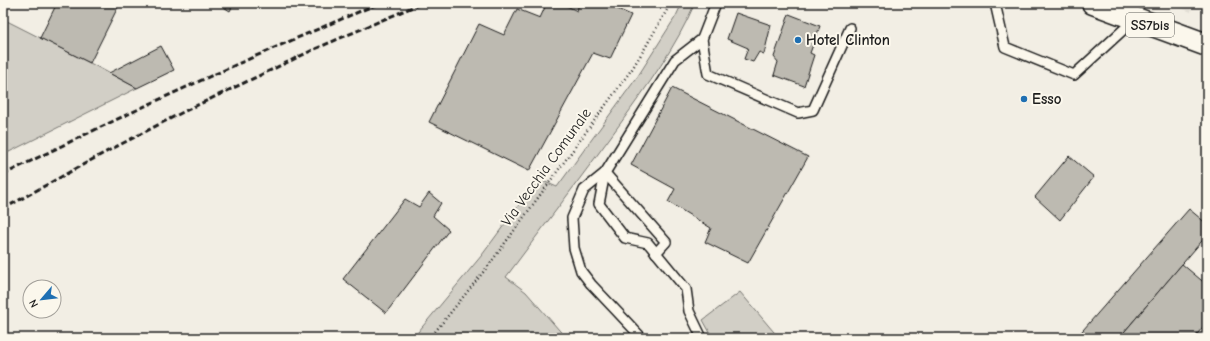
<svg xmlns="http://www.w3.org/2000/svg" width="1210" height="341" font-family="'Comic Neue',sans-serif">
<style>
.built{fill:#e2ded5}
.green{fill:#d2cfc6;stroke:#777671}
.building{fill:#bdbab1;stroke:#1c1c1c}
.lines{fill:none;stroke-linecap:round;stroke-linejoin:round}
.lane-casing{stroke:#1c1c1c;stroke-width:12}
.primary-casing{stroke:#1c1c1c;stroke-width:25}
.path{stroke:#1c1c1c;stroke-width:2.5;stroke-dasharray:1 3;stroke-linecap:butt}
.lane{stroke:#fbf7ec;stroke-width:9}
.primary{stroke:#fbf7ec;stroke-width:22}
.rail{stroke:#1c1c1c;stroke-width:3;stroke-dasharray:6 3;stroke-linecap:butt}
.poi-dot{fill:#1f6fb2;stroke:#fbf7ec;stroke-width:1.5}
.labels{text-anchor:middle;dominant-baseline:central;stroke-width:4;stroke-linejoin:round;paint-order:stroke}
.shield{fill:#fbf7ec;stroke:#5f5e5a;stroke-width:1}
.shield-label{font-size:14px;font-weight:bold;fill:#1c1c1c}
.poi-label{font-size:15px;font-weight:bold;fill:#1c1c1c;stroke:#fbf7ec;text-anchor:start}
.street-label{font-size:15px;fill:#1c1c1c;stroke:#fbf7ec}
</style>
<rect width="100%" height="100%" fill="#f2eee4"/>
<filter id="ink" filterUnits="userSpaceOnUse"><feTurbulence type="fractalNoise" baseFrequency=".025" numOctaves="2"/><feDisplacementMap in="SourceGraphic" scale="8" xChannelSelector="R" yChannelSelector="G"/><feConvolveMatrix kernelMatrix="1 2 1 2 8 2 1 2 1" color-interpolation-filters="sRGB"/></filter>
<g filter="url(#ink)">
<path class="built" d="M1168 3H1192L1191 12Z"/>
<g class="green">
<path d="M682 3H695C676 47 648 85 620 124 583 175 544 226 506 277L526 292 566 338H413L482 255 538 179 557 187 638 76 676 16Z"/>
<path d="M3 19 90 63 137 88 3 155Z"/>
<path d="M740 292 779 338H748L744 334 738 338H713L703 320Z"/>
</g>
<g class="building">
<path d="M57 3H120L90 63 40 38Z"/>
<path d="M217 3H234L230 11Z"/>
<path d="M293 3H323L308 9Z"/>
<path d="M547 3H561L577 11 579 3H604L631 15 610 59 593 53 529 171 429 122 479 24 504 35 517 9 540 18Z"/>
<path d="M736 13 771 25 764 54 759 52 753 62 744 59 748 48 727 39Z"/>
<path d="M789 14 820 26 810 53 814 55 804 86 774 75 778 62 774 57Z"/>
<path d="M161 46 174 70 137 88 109 73Z"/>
<path d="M672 88 808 157 748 263 705 242 711 228 668 202 675 189 631 165Z"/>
<path d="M1069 156 1094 177 1060 220 1035 197Z"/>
<path d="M429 193 441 203 433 216 449 230 386 313 343 279 405 199 419 207Z"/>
<path d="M1189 209 1207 224V235L1119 338H1076Z"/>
<path d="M1182 264 1207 285V322L1194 338H1119Z"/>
</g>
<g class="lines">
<defs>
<g id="lane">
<path d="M716 3 702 39 708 74 798 113 813 110 850 28"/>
<path d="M995 3 1005 47 1074 75 1135 19"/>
<path d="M605 173 599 204 625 238 648 243 686 289 689 311 702 338"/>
<path d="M605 173 666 242 656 253"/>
<path d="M642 338 591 284 581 271 574 248 572 218 584 190 605 173 675 60 702 39"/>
</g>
<path id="primary" d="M1093 3 1207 45"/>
</defs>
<use href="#lane" class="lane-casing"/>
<use href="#primary" class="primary-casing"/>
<path class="path" d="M430 338 489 265 632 69 645 48 671 3"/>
<use href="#lane" class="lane"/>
<use href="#primary" class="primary"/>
<g class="rail">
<path d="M3 175C126 113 252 56 380 3"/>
<path d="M3 209 104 153 183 112 315 49 422 3"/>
</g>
</g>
</g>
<g class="poi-dot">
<circle cx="798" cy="40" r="4"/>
<circle cx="1024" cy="99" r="4"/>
</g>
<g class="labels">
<rect class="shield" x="1126" y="13" width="48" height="24" rx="3"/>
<g class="shield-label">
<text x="1150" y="25">SS7bis</text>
</g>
<g class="poi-label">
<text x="806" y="40">Hotel Clinton</text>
<text x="1032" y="99">Esso</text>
</g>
<g class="street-label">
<text transform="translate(546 167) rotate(-54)">Via Vecchia Comunale</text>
</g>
</g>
<rect width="1210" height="341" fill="none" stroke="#fbf7ec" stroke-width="16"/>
<rect x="8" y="8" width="1194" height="325" fill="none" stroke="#1c1c1c" stroke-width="1.5" filter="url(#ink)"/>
<g transform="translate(42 299) rotate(242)"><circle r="19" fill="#fbf7ec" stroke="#a29f99"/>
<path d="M0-3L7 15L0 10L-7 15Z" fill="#1f6fb2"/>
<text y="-6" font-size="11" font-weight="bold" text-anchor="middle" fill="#1c1c1c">N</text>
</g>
</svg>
